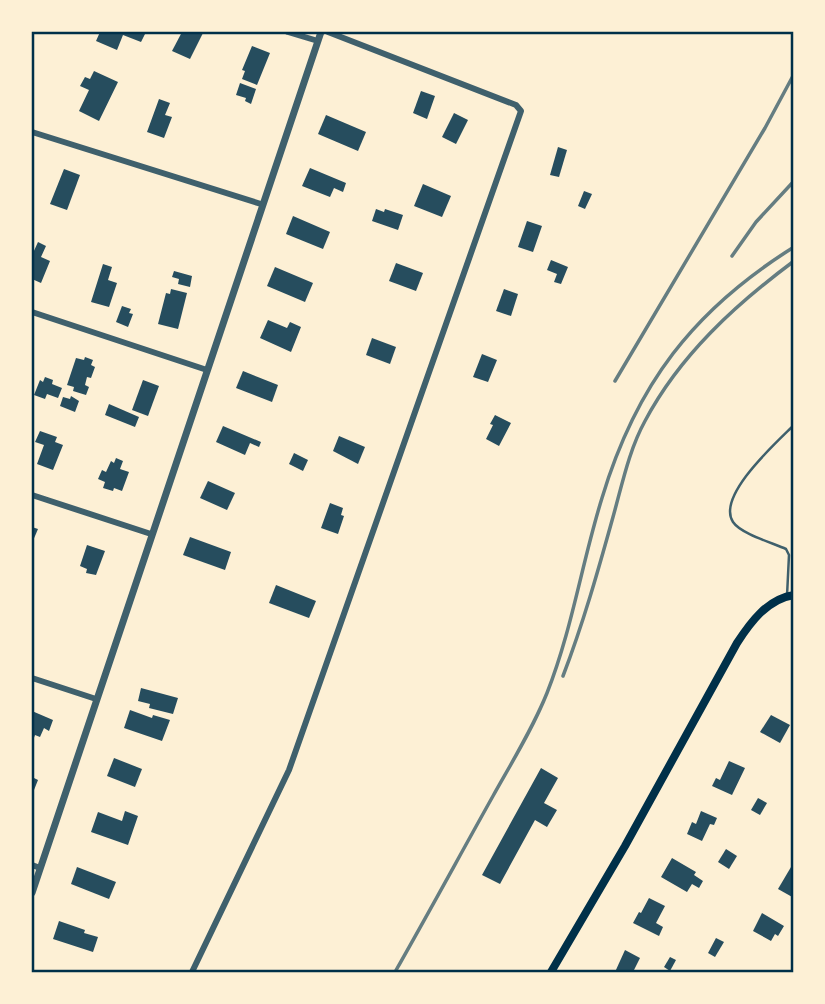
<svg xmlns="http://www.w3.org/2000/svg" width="825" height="1004" font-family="Ubuntu,sans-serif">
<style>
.building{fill:#264d5e}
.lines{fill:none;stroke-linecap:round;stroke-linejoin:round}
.service{stroke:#3f606c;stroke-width:2.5}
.minor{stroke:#3f606c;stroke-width:6}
.tertiary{stroke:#3f606c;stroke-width:7}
.secondary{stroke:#003049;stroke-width:8}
.rail{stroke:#657d81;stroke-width:3.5}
.neatline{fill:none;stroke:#003049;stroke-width:2.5}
</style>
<rect width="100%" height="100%" fill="#fdf0d5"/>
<g class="building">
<path d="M100 32H146L141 42 123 35 117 50 96 41Z"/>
<path d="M182 32 203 33 190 59 172 51Z"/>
<path d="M252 46 270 53 257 85 242 79 245 71 242 70Z"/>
<path d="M94 71 118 82 99 121 79 111 89 90 80 86 85 77 90 79Z"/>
<path d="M240 83 256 89 251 104 245 101 246 98 236 95Z"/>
<path d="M421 91 435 96 427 119 413 113Z"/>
<path d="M159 99 170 103 165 115 172 117 164 138 147 132Z"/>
<path d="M454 113 468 120 456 144 442 137Z"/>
<path d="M326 115 366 132 358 151 318 134Z"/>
<path d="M558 147 567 150 559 177 550 175Z"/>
<path d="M310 168 346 183 343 192 334 188 330 197 302 186Z"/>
<path d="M64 169 80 175 67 210 50 204Z"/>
<path d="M423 184 451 196 442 217 414 206Z"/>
<path d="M584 191 592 194 585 209 578 206Z"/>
<path d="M376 209 384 212 385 209 403 215 398 230 372 221Z"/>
<path d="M293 216 330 232 323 249 286 234Z"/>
<path d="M527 221 542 226 533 252 518 247Z"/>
<path d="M38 242 46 246 41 257 50 261 41 283 32 279V253H33Z"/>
<path d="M551 260 568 267 561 284 554 282 557 274 547 270Z"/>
<path d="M396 263 423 273 416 291 389 281Z"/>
<path d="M103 264 112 267 108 280 117 283 109 307 91 302Z"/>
<path d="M275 267 313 283 305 302 267 286Z"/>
<path d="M174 271 192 276 190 287 178 284 179 279 172 277Z"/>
<path d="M171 289 187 293 178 329 158 324 166 293 170 294Z"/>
<path d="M504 289 518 294 511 316 496 311Z"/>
<path d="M122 306 131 309 129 313 133 314 128 327 116 322Z"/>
<path d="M268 320 287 328 290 322 301 327 291 352 260 338Z"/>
<path d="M372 338 396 347 390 364 366 355Z"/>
<path d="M482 354 497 360 488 382 473 377Z"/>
<path d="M85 357 93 360 91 365 95 367 91 378 87 377 85 385 89 387 86 395 73 391 74 387 67 385 76 358 84 360Z"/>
<path d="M243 371 278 385 272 402 236 388Z"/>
<path d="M45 377 53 380 52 384 62 388 58 398 47 394 45 399 34 395 40 380 43 382Z"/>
<path d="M143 380 159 386 148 416 132 410Z"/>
<path d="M71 396 79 401 75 412 60 406 63 397 70 399Z"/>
<path d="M109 404 139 417 135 427 105 415Z"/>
<path d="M495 415 511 423 499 446 486 439 493 425 490 424Z"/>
<path d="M223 426 261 442 259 447 250 443 245 455 216 442Z"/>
<path d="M40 431 57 437 55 442 63 445 53 470 37 464 44 445 35 442Z"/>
<path d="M339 436 365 447 358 464 333 451Z"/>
<path d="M294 453 308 460 303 471 289 464Z"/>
<path d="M116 458 123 461 120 469 129 472 122 491 114 488 113 491 103 488 105 482 98 479 102 470 106 472 111 461 114 463Z"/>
<path d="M208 481 235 493 227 510 200 498Z"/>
<path d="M330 503 343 508 341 515 344 516 338 534 321 528Z"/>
<path d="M32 527 38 529 32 543Z"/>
<path d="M190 537 231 552 225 570 183 555Z"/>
<path d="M87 545 105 551 96 575 86 573 87 569 80 566Z"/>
<path d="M276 585 316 601 309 618 269 603Z"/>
<path d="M141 688 178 698 173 714 149 708 150 704 138 701Z"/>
<path d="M130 710 152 718 153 715 170 720 162 741 124 728Z"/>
<path d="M32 711 53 720 49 731 44 728 40 737 35 735 32 743Z"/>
<path d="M771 715 790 725 780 743 760 732Z"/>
<path d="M114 758 142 769 135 787 107 776Z"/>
<path d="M729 761 745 768 732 795 712 786 716 778 720 780Z"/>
<path d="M541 768 558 778 544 803 557 810 547 827 535 820 500 884 482 875Z"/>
<path d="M32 777 38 780 34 790 32 789Z"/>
<path d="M758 798 767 803 760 815 751 810Z"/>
<path d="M125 811 138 816 128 845 91 832 98 812 122 821Z"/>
<path d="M701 811 717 818 714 825 710 824 702 841 687 834 692 822 696 824Z"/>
<path d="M726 849 737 856 729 869 718 862Z"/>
<path d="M672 858 696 872 694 875 703 881 699 888 692 884 687 892 661 877Z"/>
<path d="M77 867 116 882 109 899 71 884Z"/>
<path d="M791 867 794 869V898L778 889Z"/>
<path d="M649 898 665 906 656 923 663 927 659 936 633 923 639 912 641 913Z"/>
<path d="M762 913 784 926 778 936 775 934 771 941 753 931Z"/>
<path d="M59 921 85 930 84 933 98 937 93 952 53 939Z"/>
<path d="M716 938 724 942 715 957 708 953Z"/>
<path d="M625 950 640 958 633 972H615Z"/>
<path d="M670 957 676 960 670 971 664 967Z"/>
</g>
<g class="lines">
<path class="service" d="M787 596 789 555 786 549C773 543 741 534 733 522 716 496 777 442 794 425"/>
<g class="minor">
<path d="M288 32 318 41"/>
<path d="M32 132 261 204"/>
<path d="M32 312 207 370"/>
<path d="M32 495 151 534"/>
<path d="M32 678 96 699"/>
<path d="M32 865 40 868"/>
<path d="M192 972 289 770 521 111 516 105 328 32"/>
</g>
<path class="tertiary" d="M32 893 321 32"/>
<path class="secondary" d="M551 972 625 846 737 643C750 623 767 599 794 595"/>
<g class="rail">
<path d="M732 256 756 222 794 181"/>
<path d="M615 381 765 128 794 74"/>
<path d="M563 676C583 624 598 571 613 517 622 485 629 450 645 421 680 355 735 305 794 261"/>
<path d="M395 972C428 914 460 855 493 796 512 762 533 728 547 693 572 630 582 562 602 498 636 385 693 310 794 247"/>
</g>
</g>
<rect width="825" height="1004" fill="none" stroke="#fdf0d5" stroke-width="66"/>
<rect x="33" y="33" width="759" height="938" class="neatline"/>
</svg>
